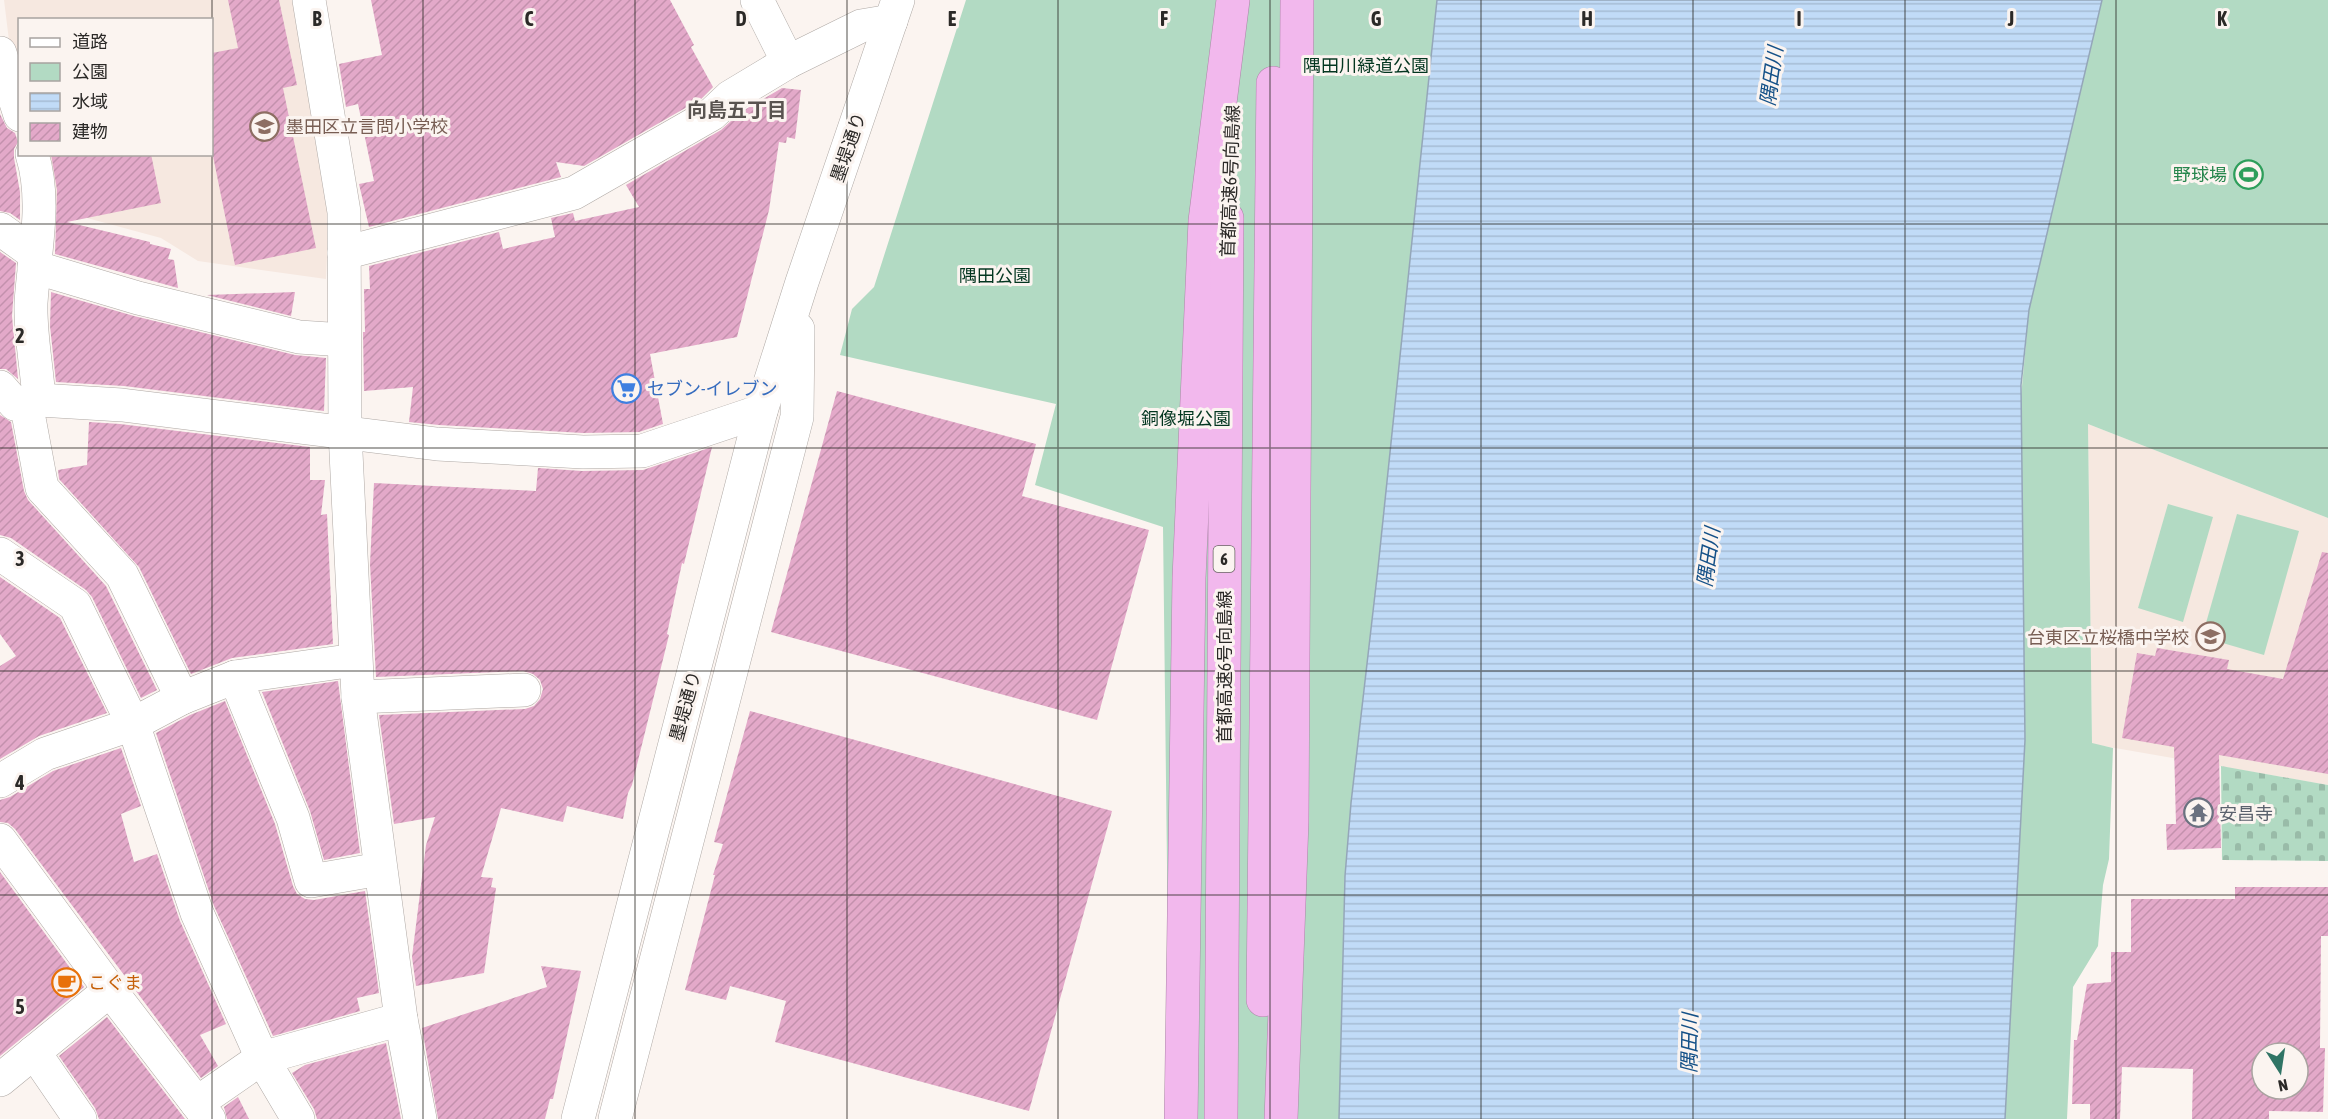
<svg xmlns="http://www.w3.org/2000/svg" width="2328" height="1119" font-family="'Asap Condensed','Noto Sans JP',sans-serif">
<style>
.built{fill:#f6e8e0}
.cemetery{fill:url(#cemetery-stones)}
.park{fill:#b2dac3}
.water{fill:url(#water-rules);stroke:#94a6b9;stroke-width:1.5}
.building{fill:url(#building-hatch);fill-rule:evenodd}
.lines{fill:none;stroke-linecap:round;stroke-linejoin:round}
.street-casing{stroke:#afa9a5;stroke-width:34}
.secondary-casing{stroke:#afa9a5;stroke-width:34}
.highway-casing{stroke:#ac86a8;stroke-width:34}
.street{stroke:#fff;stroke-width:33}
.secondary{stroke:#fff;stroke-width:33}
.highway{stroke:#f2b8ed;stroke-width:33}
.grid{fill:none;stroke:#2b2927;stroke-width:1.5;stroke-opacity:0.55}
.labels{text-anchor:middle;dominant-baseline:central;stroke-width:6;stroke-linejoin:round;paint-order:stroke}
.shield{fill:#fbf4f0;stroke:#696663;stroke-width:1.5}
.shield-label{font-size:16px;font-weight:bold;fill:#2b2927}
.park-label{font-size:18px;fill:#033620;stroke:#fbf4f0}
.education-label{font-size:18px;fill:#785e54;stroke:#fbf4f0;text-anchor:start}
.street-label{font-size:18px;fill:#2b2927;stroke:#fbf4f0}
.leisure-label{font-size:18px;fill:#27864d;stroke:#fbf4f0;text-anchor:end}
.shop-label{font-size:18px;fill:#366cbe;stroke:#fbf4f0;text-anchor:start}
.worship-label{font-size:18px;fill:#5b616d;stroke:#fbf4f0;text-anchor:start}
.food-label{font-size:18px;fill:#c56008;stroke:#fbf4f0;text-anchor:start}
.water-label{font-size:20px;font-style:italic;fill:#155188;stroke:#fbf4f0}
.neighbourhood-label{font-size:20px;font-weight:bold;fill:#595350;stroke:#fbf4f0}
.grid-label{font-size:20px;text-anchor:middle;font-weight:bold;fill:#2b2927;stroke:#fbf4f0;stroke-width:6;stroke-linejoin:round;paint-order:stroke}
</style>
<defs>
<pattern id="cemetery-stones" width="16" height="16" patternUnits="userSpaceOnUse" patternTransform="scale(1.5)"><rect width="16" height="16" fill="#b2dac3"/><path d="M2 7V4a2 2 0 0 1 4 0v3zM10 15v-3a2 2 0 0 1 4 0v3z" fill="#99bba8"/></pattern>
<pattern id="water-rules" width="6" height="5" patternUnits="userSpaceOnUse" patternTransform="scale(1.5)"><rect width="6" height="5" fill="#c1dbf7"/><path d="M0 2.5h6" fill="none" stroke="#a6bcd4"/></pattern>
<pattern id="building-hatch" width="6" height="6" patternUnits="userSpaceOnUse" patternTransform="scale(1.5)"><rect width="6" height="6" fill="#e3a9c9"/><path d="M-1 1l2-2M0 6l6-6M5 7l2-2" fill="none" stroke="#c391ad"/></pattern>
</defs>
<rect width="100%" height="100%" fill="#fbf4f0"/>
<g class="built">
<path d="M4 0H294L330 185 326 279 198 261 161 238 50 208 40 155 212 154V20H20L19 97 14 81Z"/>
<path d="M2088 424 2328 518V785L2092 744Z"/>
</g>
<path class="cemetery" d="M2221 766 2328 785V861L2222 860Z"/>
<g class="park">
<path d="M966 0H1437L1378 568 1351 803 1345 876 1339 1119H1170L1163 527 1035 485 1056 404 840 355 852 309 874 287Z"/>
<path d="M2102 0H2328V518L2088 424 2092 743 2113 748 2109 859 2103 885 2098 946 2073 987 2067 1119H2005L2025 740 2021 397 2029 310Z"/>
<path d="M2168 504 2213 517 2183 622 2138 608Z"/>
<path d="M2237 514 2299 531 2264 655 2202 637Z"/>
</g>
<path class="water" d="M1437 0H2102L2029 310 2021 385 2025 740 2005 1119H1339L1345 876 1351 803 1378 568Z"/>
<g class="building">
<path d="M228 0H279L297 85 283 88 316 248 235 265 212 151V53L238 48Z"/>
<path d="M371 0H670L694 45 691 47 713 87 701 99 584 166 556 162 561 177 369 227 359 184 374 181 358 104 346 107 339 64 382 55Z"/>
<path d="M782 88 801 90 795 139 787 137 786 143 779 142 769 210 737 337 650 354 663 424 639 432 583 433 439 425 409 422 413 387 364 391 363 332H365L364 289H370L369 266 499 232 503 249 555 237 551 218 573 213 575 221 639 207 626 185 721 130 741 112Z"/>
<path d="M0 114 7 128 15 133 18 142 14 149V158L20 192V220L10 213 0 211Z"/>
<path d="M51 154H151L161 203 67 222 150 242V244L171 249 168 259 174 260 178 288 55 254 57 190Z"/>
<path d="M0 252 16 263 12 316 18 379 6 369H0Z"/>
<path d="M51 292 134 316 295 355 326 358 324 411 124 386 56 382 50 326Z"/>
<path d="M295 292 291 316 207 295Z"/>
<path d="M837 391 1036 444 1022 496 1149 530 1097 720 771 632Z"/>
<path d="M0 415 11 422 24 491 28 500 106 586 157 690 141 698 92 597 86 590 11 538 0 535Z"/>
<path d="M89 422 120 424 310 447V480H325L321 515 327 514 333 644 232 658 191 674 139 567 59 479 58 470 87 465Z"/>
<path d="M712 447 684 564 682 563 667 634 669 635 632 785 628 793 623 819 567 806 563 822 501 808 481 877 493 878 491 887 496 888 484 973 416 986 412 957 426 845 435 817 394 824 379 715 525 709 534 706 540 699 543 689 540 680 533 674 523 671 376 677 370 564 374 483 536 491 538 468 582 471 643 470Z"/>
<path d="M2322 552 2328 553V774L2219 755 2221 848 2167 850 2166 824H2176L2174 747 2122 738 2137 653 2155 656 2157 648 2229 660 2227 669 2283 679Z"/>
<path d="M0 577 60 618 107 713 39 736 0 759V666L16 656 0 634Z"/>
<path d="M338 681 360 853 324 860 310 811 262 692Z"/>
<path d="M225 701 275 824 293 886 297 894 305 899 314 900 365 891 379 993 357 998 360 1011 273 1036 214 906 156 733 190 715Z"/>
<path d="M750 711 1112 811 1029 1111 775 1042 786 1001 730 986 726 1000 685 990 715 875H713L723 844 714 842Z"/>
<path d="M121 748 141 806 121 814 134 862 157 854 180 921 226 1024 200 1035 218 1066 201 1078 15 829 8 823 0 822V800L10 797 53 771Z"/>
<path d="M0 872 84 987 0 1056Z"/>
<path d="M2235 887H2328V936H2321L2320 1048H2325L2323 1112 2269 1111V1119H2192L2193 1069 2122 1067 2120 1119H2090V1104H2072L2074 1040H2077L2087 984 2111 982V952H2131V899H2235ZM2262 1053H2298V1089H2262Z"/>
<path d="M541 966 581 971 553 1099H550L545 1119H438L422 1028 547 987Z"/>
<path d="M107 1017 185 1119H99L95 1108 59 1056Z"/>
<path d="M386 1043 401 1119H317L314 1109 292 1073 305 1065Z"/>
<path d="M238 1097 249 1119H227L224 1107Z"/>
</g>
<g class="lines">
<defs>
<g id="street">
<path d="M309 0 344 212 345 432 358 697 401 1019 420 1119"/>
<path d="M757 0 788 62"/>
<path d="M0 53 20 115"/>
<path d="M32 154C47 202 34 254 31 303 30 334 37 368 39 400"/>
<path d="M0 229 35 254"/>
<path d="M344 253 574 193 712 114 730 97 788 62 861 26 891 21"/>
<path d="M34 267 138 298 299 337 344 340"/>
<path d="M0 387 15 404 39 400 122 405 437 444 583 452 642 451 761 411"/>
<path d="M26 402 42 488 122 575 182 698"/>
<path d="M0 554 75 605 133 724 197 913 262 1058 298 1119"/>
<path d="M235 677 293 818 311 881 380 869"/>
<path d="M358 697 524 690"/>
<path d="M0 781 45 754 133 724 182 698 235 677 355 660"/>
<path d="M0 840 110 990 209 1119"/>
<path d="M34 1052 80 1119"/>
<path d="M0 1080 110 990"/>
<path d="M197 1103 262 1058 401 1019"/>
</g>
<g id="secondary">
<path d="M578 1119 761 411 802 282 898 0"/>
<path d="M615 1119 797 417 798 329"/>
</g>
<g id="highway">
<path d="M1263 1000 1273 83"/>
<path d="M1181 1119 1189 578 1205 221 1233 0"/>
<path d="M1221 1119 1227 218"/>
<path d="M1281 1119 1292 821 1297 0"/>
</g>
</defs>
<use href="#street" class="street-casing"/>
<use href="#secondary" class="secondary-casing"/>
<use href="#highway" class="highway-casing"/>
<use href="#street" class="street"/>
<use href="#secondary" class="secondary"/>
<use href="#highway" class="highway"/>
</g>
<path class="grid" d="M212 0V1119M423 0V1119M635 0V1119M847 0V1119M1058 0V1119M1270 0V1119M1481 0V1119M1693 0V1119M1905 0V1119M2116 0V1119M0 224H2328M0 448H2328M0 671H2328M0 895H2328"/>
<defs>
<symbol id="school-ring" viewBox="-11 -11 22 22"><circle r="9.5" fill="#fbf4f0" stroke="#8d6e63" stroke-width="1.5"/><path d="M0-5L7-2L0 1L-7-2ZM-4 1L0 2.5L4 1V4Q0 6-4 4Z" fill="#8d6e63"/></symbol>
<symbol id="stadium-ring" viewBox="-11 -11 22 22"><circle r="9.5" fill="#fbf4f0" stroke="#2e9e5b" stroke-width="1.5"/><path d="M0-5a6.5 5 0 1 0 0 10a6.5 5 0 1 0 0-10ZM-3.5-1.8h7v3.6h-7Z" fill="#2e9e5b"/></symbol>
<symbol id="supermarket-ring" viewBox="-11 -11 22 22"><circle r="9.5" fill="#fbf4f0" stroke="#3f7fe0" stroke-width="1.5"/><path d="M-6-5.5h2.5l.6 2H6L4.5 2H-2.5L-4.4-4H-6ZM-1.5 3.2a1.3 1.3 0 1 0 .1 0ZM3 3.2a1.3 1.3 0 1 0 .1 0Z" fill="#3f7fe0"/></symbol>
<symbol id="temple-ring" viewBox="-11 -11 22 22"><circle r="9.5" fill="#fbf4f0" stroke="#6b7280" stroke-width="1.5"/><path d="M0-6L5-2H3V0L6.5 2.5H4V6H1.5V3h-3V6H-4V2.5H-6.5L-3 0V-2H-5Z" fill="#6b7280"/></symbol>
<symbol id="cafe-ring" viewBox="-11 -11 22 22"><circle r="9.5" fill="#fbf4f0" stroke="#e8710a" stroke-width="1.5"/><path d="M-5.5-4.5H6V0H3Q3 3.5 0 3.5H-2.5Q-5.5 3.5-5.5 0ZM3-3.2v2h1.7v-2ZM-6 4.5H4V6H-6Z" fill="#e8710a"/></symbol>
</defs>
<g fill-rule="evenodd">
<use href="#school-ring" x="248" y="110" width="33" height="33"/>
<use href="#stadium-ring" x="2232" y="158" width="33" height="33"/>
<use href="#supermarket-ring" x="610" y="372" width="33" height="33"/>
<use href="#school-ring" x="2194" y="620" width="33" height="33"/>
<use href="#temple-ring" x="2182" y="796" width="33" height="33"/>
<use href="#cafe-ring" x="50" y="966" width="33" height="33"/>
</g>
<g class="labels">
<rect class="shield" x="1213.5" y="546" width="21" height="26" rx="4.5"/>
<g class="shield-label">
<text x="1224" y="559">6</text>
</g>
<g class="park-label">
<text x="1366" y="65">隅田川緑道公園</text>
<text x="995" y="275">隅田公園</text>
<text x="1186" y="418">銅像堀公園</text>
</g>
<g class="education-label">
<text x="286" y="126">墨田区立言問小学校</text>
<text x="2189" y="637" text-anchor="end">台東区立桜橋中学校</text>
</g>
<g class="street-label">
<text transform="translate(848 147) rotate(-71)">墨堤通り</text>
<text transform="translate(1230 181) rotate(-88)">首都高速6号向島線</text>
<text transform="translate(1224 667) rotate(-90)">首都高速6号向島線</text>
<text transform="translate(685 706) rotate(-75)">墨堤通り</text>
</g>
<g class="leisure-label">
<text x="2227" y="174">野球場</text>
</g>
<g class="shop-label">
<text x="647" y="388">セブン-イレブン</text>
</g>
<g class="worship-label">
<text x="2219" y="813">安昌寺</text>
</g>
<g class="food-label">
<text x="88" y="982">こぐま</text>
</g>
<g class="water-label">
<text transform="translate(1771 76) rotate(-82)">隅田川</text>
<text transform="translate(1708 557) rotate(-82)">隅田川</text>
<text transform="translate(1689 1043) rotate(-89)">隅田川</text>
</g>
<g class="neighbourhood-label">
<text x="737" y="109">向島五丁目</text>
</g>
</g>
<g class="grid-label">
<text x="317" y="26">B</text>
<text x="529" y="26">C</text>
<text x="741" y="26">D</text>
<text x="952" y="26">E</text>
<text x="1164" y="26">F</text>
<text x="1376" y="26">G</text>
<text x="1587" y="26">H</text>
<text x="1799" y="26">I</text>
<text x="2011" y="26">J</text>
<text x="2222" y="26">K</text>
<text x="20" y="343">2</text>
<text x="20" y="566">3</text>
<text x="20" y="790">4</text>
<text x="20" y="1014">5</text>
</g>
<rect x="18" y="18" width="195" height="138" fill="#fbf4f0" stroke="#a8a3a0" stroke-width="1.5"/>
<rect x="30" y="38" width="30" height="9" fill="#ffffff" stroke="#a8a3a0" stroke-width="1.5"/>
<text x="72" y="48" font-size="18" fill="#2b2927">道路</text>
<rect x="30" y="63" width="30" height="18" fill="#b2dac3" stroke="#a8a3a0" stroke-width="1.5"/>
<text x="72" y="78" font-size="18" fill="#2b2927">公園</text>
<rect x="30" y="93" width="30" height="18" fill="url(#water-rules)" stroke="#a8a3a0" stroke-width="1.5"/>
<text x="72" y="108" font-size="18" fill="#2b2927">水域</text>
<rect x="30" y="123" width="30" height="18" fill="url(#building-hatch)" stroke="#a8a3a0" stroke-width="1.5"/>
<text x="72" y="138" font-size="18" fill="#2b2927">建物</text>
<g transform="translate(2280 1071) rotate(168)"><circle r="28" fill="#fbf4f0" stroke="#a8a3a0" stroke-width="1.5"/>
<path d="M0-4.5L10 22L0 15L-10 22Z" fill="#307465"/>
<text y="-9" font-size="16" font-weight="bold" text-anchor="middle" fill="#2b2927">N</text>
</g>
</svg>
